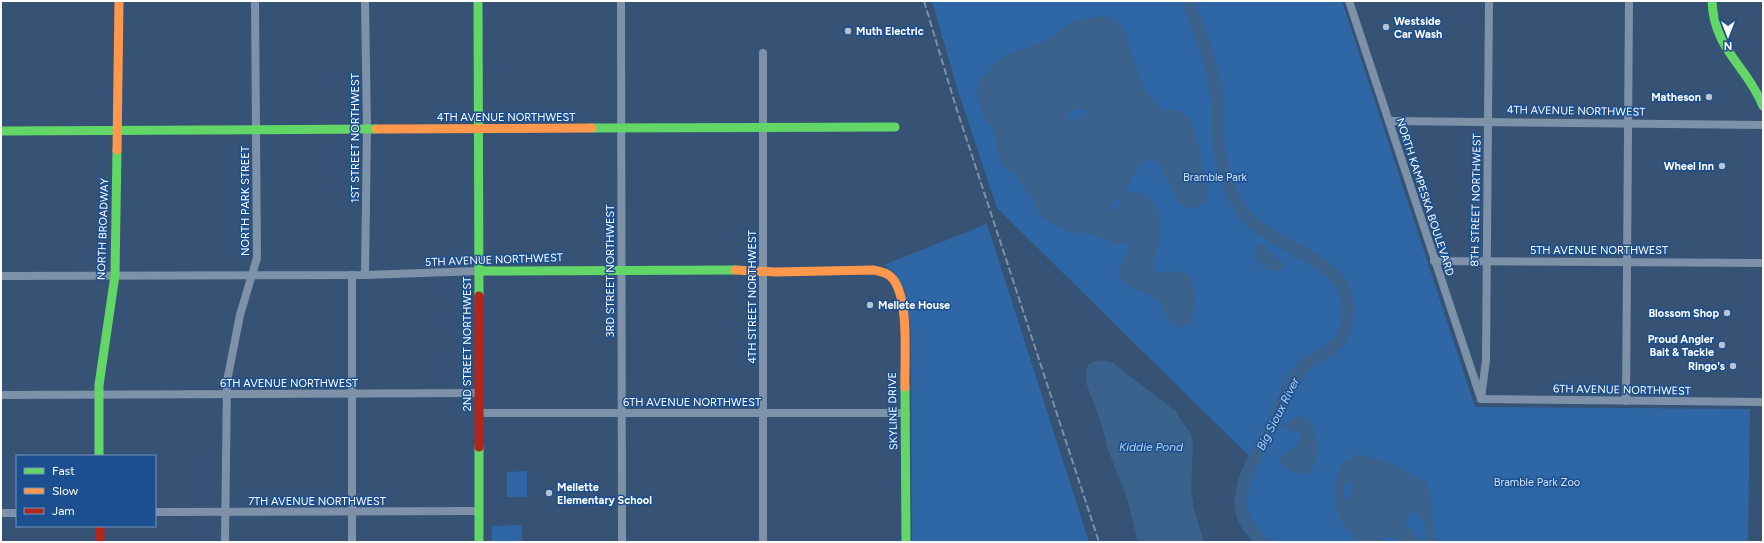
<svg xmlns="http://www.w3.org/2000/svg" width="1764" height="543" font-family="Figtree,sans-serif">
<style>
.green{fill:#2f66a5}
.water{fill:#3b618d;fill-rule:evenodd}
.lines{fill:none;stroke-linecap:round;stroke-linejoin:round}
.river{stroke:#3b618d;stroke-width:13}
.street{stroke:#7d92a8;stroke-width:8}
.fast{stroke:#63d668;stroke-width:9}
.slow{stroke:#ff974d;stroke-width:9}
.jam{stroke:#b3261e;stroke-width:9}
.rail{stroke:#7e92a7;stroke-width:2;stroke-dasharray:7 3;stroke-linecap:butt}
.poi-dot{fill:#b9c2ce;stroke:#1b4f8f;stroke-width:1.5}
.labels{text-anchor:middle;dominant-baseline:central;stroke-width:3;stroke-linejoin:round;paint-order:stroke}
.poi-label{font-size:11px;font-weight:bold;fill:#fff;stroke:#1b4f8f;text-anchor:end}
.street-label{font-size:11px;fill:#fff;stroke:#1b4f8f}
.park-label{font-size:11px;fill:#cfe3fa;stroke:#1b4f8f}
.water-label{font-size:12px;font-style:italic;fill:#b5d3f5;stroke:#1b4f8f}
</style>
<rect width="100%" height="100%" fill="#365274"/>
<g class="green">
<path d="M932 1H1342L1475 407 1750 409 1748 542H1261C1256 534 1248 528 1244 519 1236 501 1246 477 1254 461L997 208 957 88Z"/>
<path d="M987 224 1089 542H912L911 334 905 292 894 272 884 265Z"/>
<path d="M527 471V497H507V472Z"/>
<path d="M522 525V542H492V526Z"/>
</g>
<g class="water">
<path d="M1104 16 1114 19 1123 28 1144 89 1161 110C1169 110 1178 109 1185 114 1197 124 1205 176 1208 192 1208 206 1189 213 1179 204L1160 166C1145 143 1133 181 1125 189V193C1151 186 1162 213 1160 234 1160 246 1153 259 1154 271 1163 277 1179 266 1189 276 1198 287 1200 329 1179 327 1165 326 1166 307 1157 300 1146 290 1133 293 1120 279L1119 267 1130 248 1129 243 1114 244 1095 235 1067 231 1044 220 1039 214 1036 205 1014 173 1003 167 999 160 993 127 988 124 976 95 980 80 995 64 1003 56 1010 53 1045 41 1074 21ZM1079 108 1087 111 1084 116 1071 120 1068 118 1070 112ZM1116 199H1119L1120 204 1119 207 1111 211 1110 205Z"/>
<path d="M1264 242 1268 251 1283 263V268L1278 271C1266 271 1260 266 1254 255L1256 248Z"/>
<path d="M1103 360 1113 363 1175 411 1191 434 1193 445 1191 491 1194 508 1204 542H1139L1137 539 1128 501 1108 450 1102 425 1087 386 1086 371 1088 365 1095 361Z"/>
<path d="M1297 415 1306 419 1313 426C1313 432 1316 435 1317 441 1320 452 1315 470 1304 474 1296 474 1284 469 1279 461L1280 458 1294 448 1301 439 1298 432 1281 427 1282 423 1287 424Z"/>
<path d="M1357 454 1388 462 1428 483 1435 542H1403L1391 537 1383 538 1380 542H1359C1334 519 1328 496 1341 464ZM1348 482 1353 483 1348 498H1343V491ZM1412 512C1422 512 1426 527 1428 536L1426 540 1419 538 1406 525V517Z"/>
</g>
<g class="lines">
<path class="river" d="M1189 1C1193 17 1200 31 1205 47 1210 61 1213 76 1216 91 1219 106 1217 121 1218 136 1220 165 1228 195 1247 217 1274 248 1348 259 1348 309 1348 331 1341 346 1321 355 1314 359 1307 361 1302 368 1288 385 1282 405 1272 425 1260 451 1236 482 1242 512 1244 524 1254 532 1261 542"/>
<g class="street">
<path d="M365 1 367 129 365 275"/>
<path d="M621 1 622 542"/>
<path d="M1349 1 1481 399"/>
<path d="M763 53V542"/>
<path d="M1390 121 1763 125"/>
<path d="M1434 261 1763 263"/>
<path d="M352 275V542"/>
<path d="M1 276 365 275 479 271"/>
<path d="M1 395 478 393"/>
<path d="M1481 398 1486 360 1489 1"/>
<path d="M1481 399 1763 402"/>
<path d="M1626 401 1629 1"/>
<path d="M479 413H906"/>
<path d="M155 512 479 511"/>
<path d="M1 513H17"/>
<path d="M225 542 227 381 240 315 257 258 255 1"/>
</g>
<g class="fast">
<path d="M478 1 479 296"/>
<path d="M1712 1C1714 50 1747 66 1763 106"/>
<path d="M592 128 895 127"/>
<path d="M1 131 376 129"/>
<path d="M479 271 735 270"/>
<path d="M905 387 906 542"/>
<path d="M479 447V542"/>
<path d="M99 456V385L115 275 117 150"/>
</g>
<g class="slow">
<path d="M376 129 592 128"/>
<path d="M117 150 119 1"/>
<path d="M735 270 775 272 874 270C881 272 889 273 893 279 910 301 904 360 905 387"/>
</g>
<g class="jam">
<path d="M479 296V447"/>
<path d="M100 526V542"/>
</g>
<path class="rail" d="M924 1 956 107 1099 542"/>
</g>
<g class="poi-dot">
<circle cx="1386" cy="27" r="4"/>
<circle cx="848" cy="31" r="4"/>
<circle cx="1709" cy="97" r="4"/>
<circle cx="1722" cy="166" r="4"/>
<circle cx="870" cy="305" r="4"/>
<circle cx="1727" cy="313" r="4"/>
<circle cx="1722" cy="345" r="4"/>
<circle cx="1733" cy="366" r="4"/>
<circle cx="549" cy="493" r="4"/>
</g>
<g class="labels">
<g class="poi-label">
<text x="1394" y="21" text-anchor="start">Westside<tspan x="1394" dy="13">Car Wash</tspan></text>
<text x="856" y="31" text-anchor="start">Muth Electric</text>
<text x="1701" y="97">Matheson</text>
<text x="1714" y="166">Wheel Inn</text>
<text x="878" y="305" text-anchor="start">Mellete House</text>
<text x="1719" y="313">Blossom Shop</text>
<text x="1714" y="339">Proud Angler<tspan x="1714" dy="13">Bait &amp; Tackle</tspan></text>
<text x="1725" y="366">Ringo's</text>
<text x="557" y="487" text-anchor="start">Mellette<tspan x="557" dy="13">Elementary School</tspan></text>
</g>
<g class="street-label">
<text transform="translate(1576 111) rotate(1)">4TH AVENUE NORTHWEST</text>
<text x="506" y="117">4TH AVENUE NORTHWEST</text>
<text transform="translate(355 138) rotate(-90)">1ST STREET NORTHWEST</text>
<text transform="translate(1425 197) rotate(72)">NORTH KAMPESKA BOULEVARD</text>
<text transform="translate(1476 200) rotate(-89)">8TH STREET NORTHWEST</text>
<text transform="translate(245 201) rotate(-90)">NORTH PARK STREET</text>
<text transform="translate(103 229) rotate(-88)">NORTH BROADWAY</text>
<text x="1599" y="250">5TH AVENUE NORTHWEST</text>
<text transform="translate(494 260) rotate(-2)">5TH AVENUE NORTHWEST</text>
<text transform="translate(610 271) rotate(-90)">3RD STREET NORTHWEST</text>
<text transform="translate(752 297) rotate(-90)">4TH STREET NORTHWEST</text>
<text transform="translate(467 344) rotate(-90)">2ND STREET NORTHWEST</text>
<text x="289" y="383">6TH AVENUE NORTHWEST</text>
<text transform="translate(1622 390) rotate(1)">6TH AVENUE NORTHWEST</text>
<text x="692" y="402">6TH AVENUE NORTHWEST</text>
<text transform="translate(893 411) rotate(-91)">SKYLINE DRIVE</text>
<text x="317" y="501">7TH AVENUE NORTHWEST</text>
</g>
<g class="park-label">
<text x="1215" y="177">Bramble Park</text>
<text x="1537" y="482">Bramble Park Zoo</text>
</g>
<g class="water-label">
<text transform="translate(1278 414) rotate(-63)">Big Sioux River</text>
<text x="1151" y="447">Kiddie Pond</text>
</g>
</g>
<rect width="1764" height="543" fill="none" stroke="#ffffff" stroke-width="4"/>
<rect x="16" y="455" width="140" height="72" fill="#1b4f8f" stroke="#7695bc"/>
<rect x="24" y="468" width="20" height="6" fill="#63d668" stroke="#7695bc"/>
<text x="52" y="475" font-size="12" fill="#ffffff">Fast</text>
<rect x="24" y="488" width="20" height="6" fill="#ff974d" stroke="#7695bc"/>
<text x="52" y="495" font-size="12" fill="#ffffff">Slow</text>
<rect x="24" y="508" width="20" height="6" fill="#b3261e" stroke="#7695bc"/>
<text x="52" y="515" font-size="12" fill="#ffffff">Jam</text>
<g transform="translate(1728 36) rotate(180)" stroke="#1b4f8f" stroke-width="3" paint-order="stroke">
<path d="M0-3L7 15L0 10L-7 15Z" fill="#ffffff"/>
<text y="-6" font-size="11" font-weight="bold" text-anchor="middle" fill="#ffffff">N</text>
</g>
</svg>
